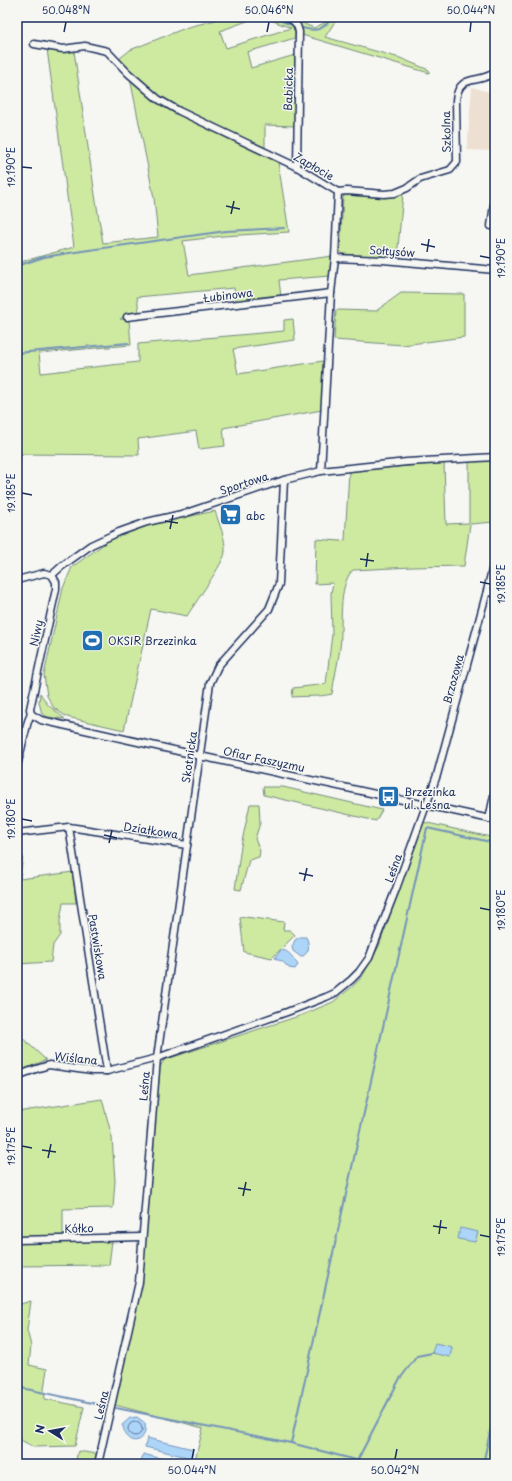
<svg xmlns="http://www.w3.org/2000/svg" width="512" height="1481" font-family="'Playpen Sans',sans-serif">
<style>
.built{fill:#ede0d2}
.green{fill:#cee9a0;stroke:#748c7f}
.water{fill:#add5f7;stroke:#7393ba}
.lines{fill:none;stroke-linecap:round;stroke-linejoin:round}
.shore{stroke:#55719b;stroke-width:1}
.stream{stroke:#7393ba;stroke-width:2}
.minor-casing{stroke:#1b2f5e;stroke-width:9}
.minor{stroke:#f6f6f2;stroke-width:6}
.ticks{fill:none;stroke:#1b2f5e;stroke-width:1.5}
.labels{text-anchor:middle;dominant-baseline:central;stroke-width:3;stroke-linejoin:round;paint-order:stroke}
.street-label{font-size:11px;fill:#1b2f5e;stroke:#f6f6f2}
.poi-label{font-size:11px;fill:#1b2f5e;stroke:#f6f6f2;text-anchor:start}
.neatline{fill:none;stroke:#1b2f5e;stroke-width:1.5}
.ticks-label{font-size:10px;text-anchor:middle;fill:#1b2f5e}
</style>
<rect width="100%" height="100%" fill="#f6f6f2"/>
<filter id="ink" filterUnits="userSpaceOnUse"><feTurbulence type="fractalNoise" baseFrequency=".025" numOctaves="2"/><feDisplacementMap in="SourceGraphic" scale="8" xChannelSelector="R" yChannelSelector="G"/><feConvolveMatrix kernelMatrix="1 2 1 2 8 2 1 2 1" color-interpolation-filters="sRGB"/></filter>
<g filter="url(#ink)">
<path class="built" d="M472 87 495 94V151L467 150Z"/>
<g class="green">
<path d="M215 17H258L220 31 226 48 291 28 263 17C274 17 285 16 295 24V38L247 52 251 68 295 55V126L265 125V148L184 111 159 97 119 59 130 50 188 27 216 20Z"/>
<path d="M329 17H338L325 37 400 58 429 70V73L302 35 300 22 314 28 324 23Z"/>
<path d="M47 49 74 51 95 195 103 243 158 237 154 198 130 78 162 103 278 162 289 232 223 236 183 241 189 275 333 256 330 276 279 280 281 297 236 301 234 288 137 297 139 311 129 313 120 319 129 320 131 345 39 353 41 373 138 362V344L284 331V320L293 319 295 340 233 349 238 374 323 361 322 410 223 428 225 446 199 449 196 431 138 439 139 455 17 454V263L74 247Z"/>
<path d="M403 194 397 258 344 254 340 252 343 197 346 195 378 197Z"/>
<path d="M401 293 464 294V337L403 345 334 340 336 310 376 311Z"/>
<path d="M469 461H493L495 462V522L470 524 464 566 412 567 353 570C337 585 343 628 340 648 338 663 334 679 332 694 320 697 305 696 292 697L293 688 326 684 332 634 331 593 333 583 315 584 316 539 340 541 345 540 349 471 444 463 446 524 469 523Z"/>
<path d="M215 511C219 524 226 538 225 552 225 561 193 606 187 616L151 609 124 730 67 717 54 708 47 696 44 675 63 588 72 567 108 541 148 525Z"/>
<path d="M40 693 47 704 65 719 48 717 42 714 39 702Z"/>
<path d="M263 787H283L382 810 376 821 264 795Z"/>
<path d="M250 804H259L260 823 255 839 260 851 259 857 249 860 241 890 235 889 241 846Z"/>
<path d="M423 822 495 838V1434L488 1464H194L203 1428 115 1405 141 1288 160 1067 164 1060 302 1015 333 1002 352 987 362 977 379 946Z"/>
<path d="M17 856H23L20 879 73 872 76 903H63L60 921V935L53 945 51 962 17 964Z"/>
<path d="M245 917 284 922 283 930H290L295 935 272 958 244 952 240 918Z"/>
<path d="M17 1033 46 1060 17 1072Z"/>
<path d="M102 1099 112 1137 115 1181 113 1208 63 1209V1236L17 1238V1112Z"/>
<path d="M112 1241 109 1265 17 1266V1242Z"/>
<path d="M31 1301 27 1330 31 1346 29 1365 47 1369 44 1389 45 1399 84 1407 75 1446 33 1447 21 1440 17 1428V1305Z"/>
<path d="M78 1451 96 1454 94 1464H75Z"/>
</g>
<g class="water">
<path d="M300 937H306C310 945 310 953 301 957L293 951 292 947 295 940Z"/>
<path d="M281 950C289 950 294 959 298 965L295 969 289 968 282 961 278 960 275 958Z"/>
<path d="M460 1228 478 1232 475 1242 458 1239Z"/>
<path d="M435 1343 452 1347 450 1357 432 1353Z"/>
<path d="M137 1417 145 1423C148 1442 131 1446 125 1434 124 1431 124 1428 122 1425L130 1418Z"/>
<path d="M147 1438 193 1449 191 1458 145 1447Z"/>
<path d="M143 1454 183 1464H146L141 1463Z"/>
</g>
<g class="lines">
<circle class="shore" cx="135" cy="1429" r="7"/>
<g class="stream">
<path d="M271 17 295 26"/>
<path d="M302 28C318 32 322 30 333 17"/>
<path d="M17 266 44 257 82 251 226 231 284 228"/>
<path d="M17 353 128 343"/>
<path d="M17 1387 106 1406"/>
<path d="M116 1408 291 1443 371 1464"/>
<path d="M291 1443 427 828 495 843"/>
<path d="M357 1461 399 1380 417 1356 432 1353"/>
<path d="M483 1464 495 1409"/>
</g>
<defs>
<g id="minor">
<path d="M286 17C294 20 297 23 299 32L297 167"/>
<path d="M34 44 63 49 85 46 107 51 128 73 158 99 179 111 297 167 338 192"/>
<path d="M338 192 347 191 384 194 395 193 407 188 420 179 450 170 457 162 456 100C459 72 480 85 495 72"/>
<path d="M491 226 495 198"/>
<path d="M335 258 383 260 495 270"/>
<path d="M127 317 331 293"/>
<path d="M321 471 331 293 335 258 338 192"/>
<path d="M52 575 62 566 91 545 119 532 147 522 186 513 284 480 321 471 407 462 495 457"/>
<path d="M17 580 44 573 52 575"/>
<path d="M487 591 495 594"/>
<path d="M31 714 41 720 200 756 495 820"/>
<path d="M17 766 28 721 31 714 30 709 56 589V582L52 575"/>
<path d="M489 819 495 791"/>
<path d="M69 827 107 1071"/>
<path d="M17 833 69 827 187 845"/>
<path d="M17 1076 33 1070 49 1065 92 1071H107L157 1058 210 683 218 666 269 609 279 584 284 480"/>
<path d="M17 1240 142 1237"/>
<path d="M98 1464 139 1282 157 1058 287 1012 326 997 335 993 351 980 359 972 369 958 396 889 437 775 487 591 495 557"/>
</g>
</defs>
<use href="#minor" class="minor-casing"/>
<use href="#minor" class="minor"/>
</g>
</g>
<path class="ticks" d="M64 32 66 22M267 32 269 22M470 32 471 22M22 167 32 168M226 206 240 209M231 214 234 201M421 244 435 247M427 252 429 239M480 256 490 258M22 493 32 495M165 521 178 523M170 529 173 515M360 559 374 561M366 567 368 553M480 582 490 584M22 819 32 821M104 835 117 838M109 843 112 830M299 873 313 876M304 881 307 868M480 908 490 910M22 1146 32 1148M42 1150 56 1152M48 1158 51 1144M238 1188 251 1190M243 1196 246 1182M433 1226 447 1228M439 1234 441 1220M480 1235 490 1237M192 1459 194 1449M395 1459 397 1449"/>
<defs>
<symbol id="supermarket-square" viewBox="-11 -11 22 22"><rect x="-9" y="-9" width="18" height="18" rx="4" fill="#1f6fb2" stroke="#f6f6f2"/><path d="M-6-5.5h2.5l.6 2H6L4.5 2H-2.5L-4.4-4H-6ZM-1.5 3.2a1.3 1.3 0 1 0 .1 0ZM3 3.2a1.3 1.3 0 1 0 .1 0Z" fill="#fff"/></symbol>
<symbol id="stadium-square" viewBox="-11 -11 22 22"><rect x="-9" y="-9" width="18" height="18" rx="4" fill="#1f6fb2" stroke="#f6f6f2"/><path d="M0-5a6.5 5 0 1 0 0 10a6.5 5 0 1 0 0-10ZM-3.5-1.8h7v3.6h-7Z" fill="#fff"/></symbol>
<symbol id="bus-square" viewBox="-11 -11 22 22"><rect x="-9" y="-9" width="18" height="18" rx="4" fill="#1f6fb2" stroke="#f6f6f2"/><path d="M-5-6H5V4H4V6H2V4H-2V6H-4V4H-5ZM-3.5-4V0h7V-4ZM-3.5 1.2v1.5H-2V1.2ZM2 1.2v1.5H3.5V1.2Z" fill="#fff"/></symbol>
</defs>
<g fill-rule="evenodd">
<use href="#supermarket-square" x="218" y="502" width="25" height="25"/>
<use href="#stadium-square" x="80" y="628" width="25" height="25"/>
<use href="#bus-square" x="376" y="784" width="25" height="25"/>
</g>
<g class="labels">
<g class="street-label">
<text transform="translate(288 89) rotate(-89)">Babicka</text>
<text transform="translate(446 132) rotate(-91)">Szkolna</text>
<text transform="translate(314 166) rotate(30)">Zapłocie</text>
<text transform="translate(392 251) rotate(4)">Sołtysów</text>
<text transform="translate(228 295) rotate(-7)">Łubinowa</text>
<text transform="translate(244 483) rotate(-18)">Sportowa</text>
<text transform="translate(36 633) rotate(-78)">Niwy</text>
<text transform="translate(453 679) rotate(-75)">Brzozowa</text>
<text transform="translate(189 757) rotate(-82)">Skotnicka</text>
<text transform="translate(264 759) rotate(12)">Ofiar Faszyzmu</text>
<text transform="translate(151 830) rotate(9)">Działkowa</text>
<text transform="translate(393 868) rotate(-70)">Leśna</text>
<text transform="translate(98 947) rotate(81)">Pastwiskowa</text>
<text transform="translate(76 1058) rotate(6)">Wiślana</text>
<text transform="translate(144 1086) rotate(-85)">Leśna</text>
<text transform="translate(79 1228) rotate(-2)">Kółko</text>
<text transform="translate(101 1405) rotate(-77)">Leśna</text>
</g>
<g class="poi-label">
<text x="246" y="515">abc</text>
<text x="108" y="640">OKSIR Brzezinka</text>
<text x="404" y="791">Brzezinka<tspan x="404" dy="13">ul. Leśna</tspan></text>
</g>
</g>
<rect width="512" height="1481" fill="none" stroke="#f6f6f2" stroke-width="44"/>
<g transform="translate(50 1431) rotate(281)" stroke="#f6f6f2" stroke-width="3" paint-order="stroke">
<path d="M0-3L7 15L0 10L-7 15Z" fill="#1b2f5e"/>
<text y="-6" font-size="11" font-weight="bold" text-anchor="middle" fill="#1b2f5e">N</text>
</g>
<rect x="22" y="22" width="468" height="1437" class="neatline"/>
<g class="ticks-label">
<text x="66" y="14">50.048°N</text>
<text x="269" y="14">50.046°N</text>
<text x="471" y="14">50.044°N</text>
<text transform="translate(11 167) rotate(-90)" y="4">19.190°E</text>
<text transform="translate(501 258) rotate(-90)" y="4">19.190°E</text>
<text transform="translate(11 493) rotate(-90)" y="4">19.185°E</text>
<text transform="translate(501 584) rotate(-90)" y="4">19.185°E</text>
<text transform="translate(11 819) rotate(-90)" y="4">19.180°E</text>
<text transform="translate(501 910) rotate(-90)" y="4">19.180°E</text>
<text transform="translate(11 1146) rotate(-90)" y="4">19.175°E</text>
<text transform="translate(501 1237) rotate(-90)" y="4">19.175°E</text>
<text x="192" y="1474">50.044°N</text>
<text x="395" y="1474">50.042°N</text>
</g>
</svg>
